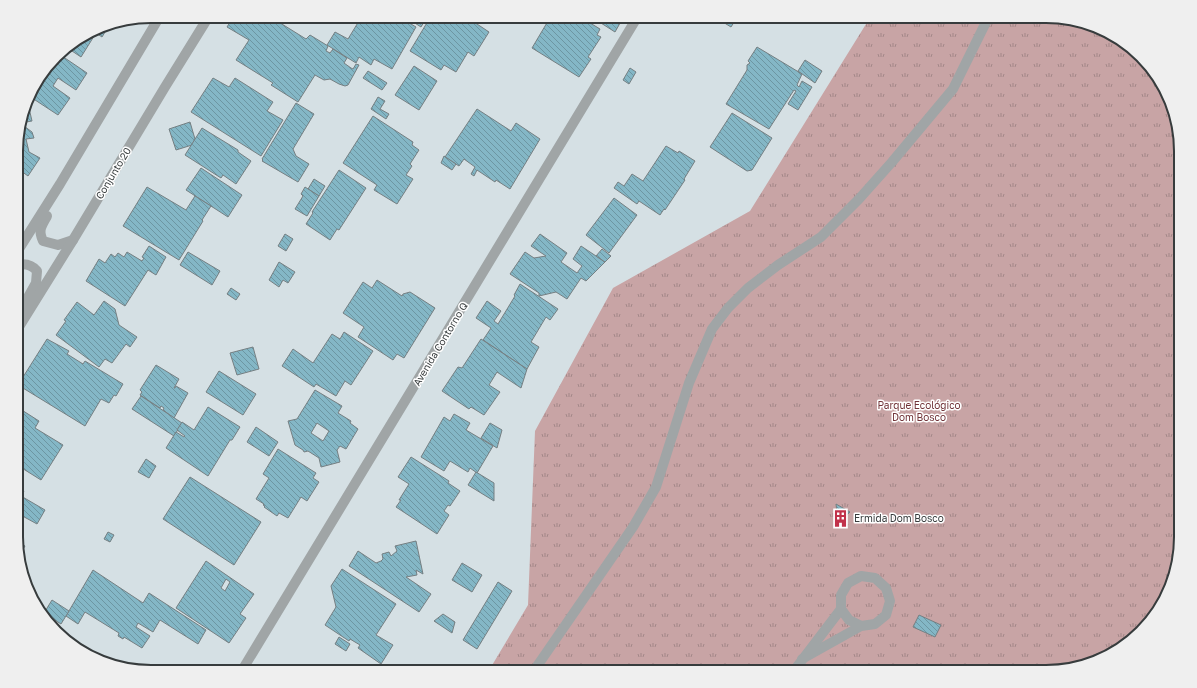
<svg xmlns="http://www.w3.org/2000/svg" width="1197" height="688" font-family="'Golos Text',sans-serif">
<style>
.park{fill:url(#park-tufts)}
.building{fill:url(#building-back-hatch);stroke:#757f82;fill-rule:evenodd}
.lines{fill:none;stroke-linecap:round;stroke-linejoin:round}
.minor{stroke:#a0a5a6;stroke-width:10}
.labels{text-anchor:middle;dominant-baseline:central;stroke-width:3;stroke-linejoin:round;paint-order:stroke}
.street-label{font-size:10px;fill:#373c3d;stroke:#fff}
.park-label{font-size:10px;fill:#713439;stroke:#fff}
.poi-label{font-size:10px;fill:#373c3d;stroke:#fff;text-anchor:start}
.rim{fill:none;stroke:#373c3d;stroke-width:2}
</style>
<defs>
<pattern id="park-tufts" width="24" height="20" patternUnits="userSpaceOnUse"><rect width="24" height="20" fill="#c8a4a5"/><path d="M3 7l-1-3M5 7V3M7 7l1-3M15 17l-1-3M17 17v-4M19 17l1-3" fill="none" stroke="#a38788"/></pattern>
<pattern id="building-back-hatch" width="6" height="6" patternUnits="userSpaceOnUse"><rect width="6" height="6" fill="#84b7c6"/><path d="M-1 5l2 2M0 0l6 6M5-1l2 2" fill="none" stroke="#6d96a2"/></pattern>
</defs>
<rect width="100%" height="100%" fill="#d5e0e4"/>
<path class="park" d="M871 16H1046L1113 34 1158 76 1181 142V545L1163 604 1113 654 1054 672H488L528 605 535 431 613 288 750 211Z"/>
<g class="building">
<path d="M234 16H269L306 39 310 35 328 46 326 51 330 53 333 49 347 58 344 63 351 68 353 69 356 64 359 65 348 85 345 86 339 84 330 79 324 80 315 75 298 102 271 85 273 83 236 60 249 40 227 27Z"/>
<path d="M362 16H402L401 18 416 27 392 69 374 59 371 65 359 57 356 63 327 45 335 32 348 39Z"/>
<path d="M404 16H425L427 17 421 27Z"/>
<path d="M437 16H462L471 21V20L489 32 474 56 468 52 456 72 444 65 441 70 410 51 428 21 433 23Z"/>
<path d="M551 16H574L580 20 582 18 600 29 597 35 601 37 588 57 591 59 579 77 532 48Z"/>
<path d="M590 16H624L615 32Z"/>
<path d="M719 16H738L731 27 718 19Z"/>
<path d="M110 24 102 37 96 33 81 57 66 47 100 26Z"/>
<path d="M757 47 802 74 797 85 799 87 802 81 812 87 798 110 788 104 796 91 794 90 769 129 726 104 747 70V65L750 63 748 61Z"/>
<path d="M59 54 87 73 76 90 58 78 53 86 70 98 58 115 29 96 30 91Z"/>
<path d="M805 60 822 71 815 83 798 71Z"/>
<path d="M414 66 437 81 419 110 395 95Z"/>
<path d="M630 68 636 72 629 84 623 80Z"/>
<path d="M368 71 387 83 382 90 363 78Z"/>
<path d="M213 78 229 87 235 78 273 102 267 111 283 120 261 156 191 112Z"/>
<path d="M378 97 385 101 380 109 389 114 386 119 371 109Z"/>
<path d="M296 103 314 114 293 149 296 156 309 164 298 182 262 161 263 160 262 159Z"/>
<path d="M26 106 29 108 32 121 20 123Z"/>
<path d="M477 109 511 131 516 123 540 139 510 189 496 180 495 182 477 170 474 176 471 174 475 167 464 159 459 166 445 157Z"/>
<path d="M732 113 772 138 752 170 747 171 710 147Z"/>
<path d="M373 116 413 142 412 145 419 150 410 164 412 166 406 175 413 179 397 204 374 190 377 185 343 163Z"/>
<path d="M190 122 195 139 192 145 176 150 169 129Z"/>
<path d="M20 123 21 125 24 126 32 132 34 138 26 139 29 152 40 158 28 176 17 168V134Z"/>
<path d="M202 128 238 150V152L251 161 236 184 223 175 221 178 185 155Z"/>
<path d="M666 146 678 153 679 151 695 161 684 179 685 180 665 210 664 209 660 215 639 201 637 204 614 188 618 182 624 186 632 174 643 181Z"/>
<path d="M444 156 456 164 452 170 441 163Z"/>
<path d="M201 168 242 195 228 217 186 190Z"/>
<path d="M339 170 366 188 339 230 337 229 330 240 306 224 313 213 312 212Z"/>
<path d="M314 179 325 186 319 196 308 189Z"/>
<path d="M147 187 186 210 195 196 211 206 202 220 203 221 179 260 123 226Z"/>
<path d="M305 187 319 196 307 216 295 209 303 196 301 194Z"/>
<path d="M614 198 637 215 609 253 586 235Z"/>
<path d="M285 234 293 239 286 251 278 246Z"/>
<path d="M540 234 567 253 561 262 577 273 582 266 573 259 581 246 605 262 586 281 581 278 567 299 556 292 539 296V293L510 274 525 252 534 258 546 256 531 246Z"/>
<path d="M149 246 166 257 156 275 148 270 125 306 86 281 99 259 105 263 111 254 115 257 118 253 124 257 127 252 142 261 144 258 142 257Z"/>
<path d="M602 249 611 256 605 262 596 256Z"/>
<path d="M188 252 220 271 212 285 180 265Z"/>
<path d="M279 262 295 272 288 283 283 280 279 287 269 280Z"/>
<path d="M377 280 402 296 403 294 410 292 435 308 404 358 397 354 393 360 358 337 364 327 343 313 363 282 372 288Z"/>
<path d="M520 284 558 309 550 320 546 317 531 342 539 347 527 369 483 340 491 328 476 318 487 301 501 311 494 321 498 324 515 296 514 295Z"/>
<path d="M231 288 240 294 236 300 227 294Z"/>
<path d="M104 301 115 309 119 325 137 337 130 347 126 344 112 363 105 359 99 367 56 335 66 321 64 320 77 302 94 315Z"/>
<path d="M344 332 373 351 351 385 345 381 336 396 316 384 314 387 282 366 293 349 313 363 332 334 340 339Z"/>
<path d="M47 339 69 351 67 354 83 364 85 361 123 384 116 396 114 395 109 403 101 399 85 426 18 385Z"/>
<path d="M481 339 527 369 521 388 497 372 489 385 500 392 484 415 471 407 469 409 442 391 458 367 462 368Z"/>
<path d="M253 347 259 369 237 375 230 353Z"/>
<path d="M156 365 179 379 174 388H175L176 386 188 393 174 418 163 410 164 408 161 406 160 408 140 395 142 392 140 390Z"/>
<path d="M219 371 256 394 243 415 206 392Z"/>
<path d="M315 390 342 406 338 413 351 421 350 423 358 429 346 449 340 446 337 450 340 462 321 467 319 458 308 451 304 452 303 450 295 445 288 421 297 419ZM317 423 329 431 323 441 311 433Z"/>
<path d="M141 396 182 423 174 436 132 409Z"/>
<path d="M17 407 39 421 35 428 63 445 41 480 17 465Z"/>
<path d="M208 407 240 427 232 440H230L208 476 166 448 176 432 184 437 185 436 177 430 182 422 194 430Z"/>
<path d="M454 414 470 423 466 430 493 446 477 473 470 468 468 472 450 461 444 471 421 457 444 417 450 421Z"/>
<path d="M490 423 502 430 497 448 481 438Z"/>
<path d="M256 427 278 442 269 456 247 442Z"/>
<path d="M278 449 316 473 313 478 319 482 307 501 301 497 288 518 279 513 277 516 264 507 265 506 263 505 264 504 256 499 269 478 263 474Z"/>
<path d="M411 457 449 481 448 483 460 491 450 506 448 505 444 511 449 515 437 534 396 507 401 500H399L409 484 398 477Z"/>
<path d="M146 459 156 466 149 478 138 472Z"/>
<path d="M476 472 494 483V501L468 485Z"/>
<path d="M190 477 261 522 234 565 163 519Z"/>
<path d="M17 486 24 491 21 496 45 510 37 524 17 513Z"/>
<path d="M836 504 850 512 838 523Z"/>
<path d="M108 532 114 535 110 542 104 539Z"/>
<path d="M17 541 25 546 20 554 17 551Z"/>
<path d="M416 541 423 574 416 570 417 575 406 577 431 594 419 612 349 566 358 551 376 563 381 561 383 559 382 554 389 552 391 556 397 551 395 546Z"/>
<path d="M206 561 254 594 240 614 246 618 229 643 176 608ZM226 579 230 582 225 591 221 588Z"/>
<path d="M462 563 482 575 472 592 452 580Z"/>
<path d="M342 569 396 604 376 635 393 645 381 664 358 648 360 645 350 639 349 641 325 625 336 607 331 586Z"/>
<path d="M93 570 143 603 149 593 206 630 198 644 160 620 153 632 138 623 136 627 150 636 142 648 124 637 123 639 118 636 119 633 85 612 78 624 66 616Z"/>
<path d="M498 582 512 591 477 649 463 640Z"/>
<path d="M52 600 69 611 61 624 44 613Z"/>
<path d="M443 614 455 622 452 633 434 621Z"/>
<path d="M919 615 941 625 935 637 913 627Z"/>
<path d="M339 637 350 644 346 651 335 644Z"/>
</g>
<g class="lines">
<g class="minor">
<path d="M47 216C41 227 38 230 43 241L58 245 73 240"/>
<path d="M17 252 60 184 160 16"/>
<path d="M17 265C26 263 32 265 37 271L36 283 22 308 19 322"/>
<path d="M17 330 73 240 165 87 209 16"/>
<path d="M802 659 861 626 875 624 886 615 890 601 886 588 875 578 861 576 848 583 841 595V609L849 620 861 626"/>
<path d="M241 672 638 16"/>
<path d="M533 672 633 527 656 487 689 383 712 329 728 308 748 288 778 265 821 237 859 199 892 162 953 89 989 16"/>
<path d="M793 672 841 609"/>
</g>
</g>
<defs>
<symbol id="building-bare" viewBox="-9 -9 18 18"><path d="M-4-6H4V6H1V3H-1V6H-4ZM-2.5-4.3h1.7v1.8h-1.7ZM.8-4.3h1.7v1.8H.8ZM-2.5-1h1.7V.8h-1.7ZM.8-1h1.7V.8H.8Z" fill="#c1314a" stroke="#fff" stroke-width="2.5" paint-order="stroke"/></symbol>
</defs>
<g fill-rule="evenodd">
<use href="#building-bare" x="828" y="506" width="25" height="25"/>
</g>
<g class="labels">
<g class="street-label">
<text transform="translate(113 173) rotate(-59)">Conjunto 20</text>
<text transform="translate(440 344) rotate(-59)">Avenida Contorno Q</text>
</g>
<g class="park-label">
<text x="919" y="405">Parque Ecológico<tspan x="919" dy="12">Dom Bosco</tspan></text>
</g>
<g class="poi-label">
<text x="854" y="518">Ermida Dom Bosco</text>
</g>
</g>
<path d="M0 0H1197V688H0ZM151 23H1046A128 128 0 0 1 1174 151V537A128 128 0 0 1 1046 665H151A128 128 0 0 1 23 537V151A128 128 0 0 1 151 23Z" fill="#efefef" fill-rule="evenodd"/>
<path class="rim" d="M151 23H1046A128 128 0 0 1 1174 151V537A128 128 0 0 1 1046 665H151A128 128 0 0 1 23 537V151A128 128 0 0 1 151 23Z"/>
</svg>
